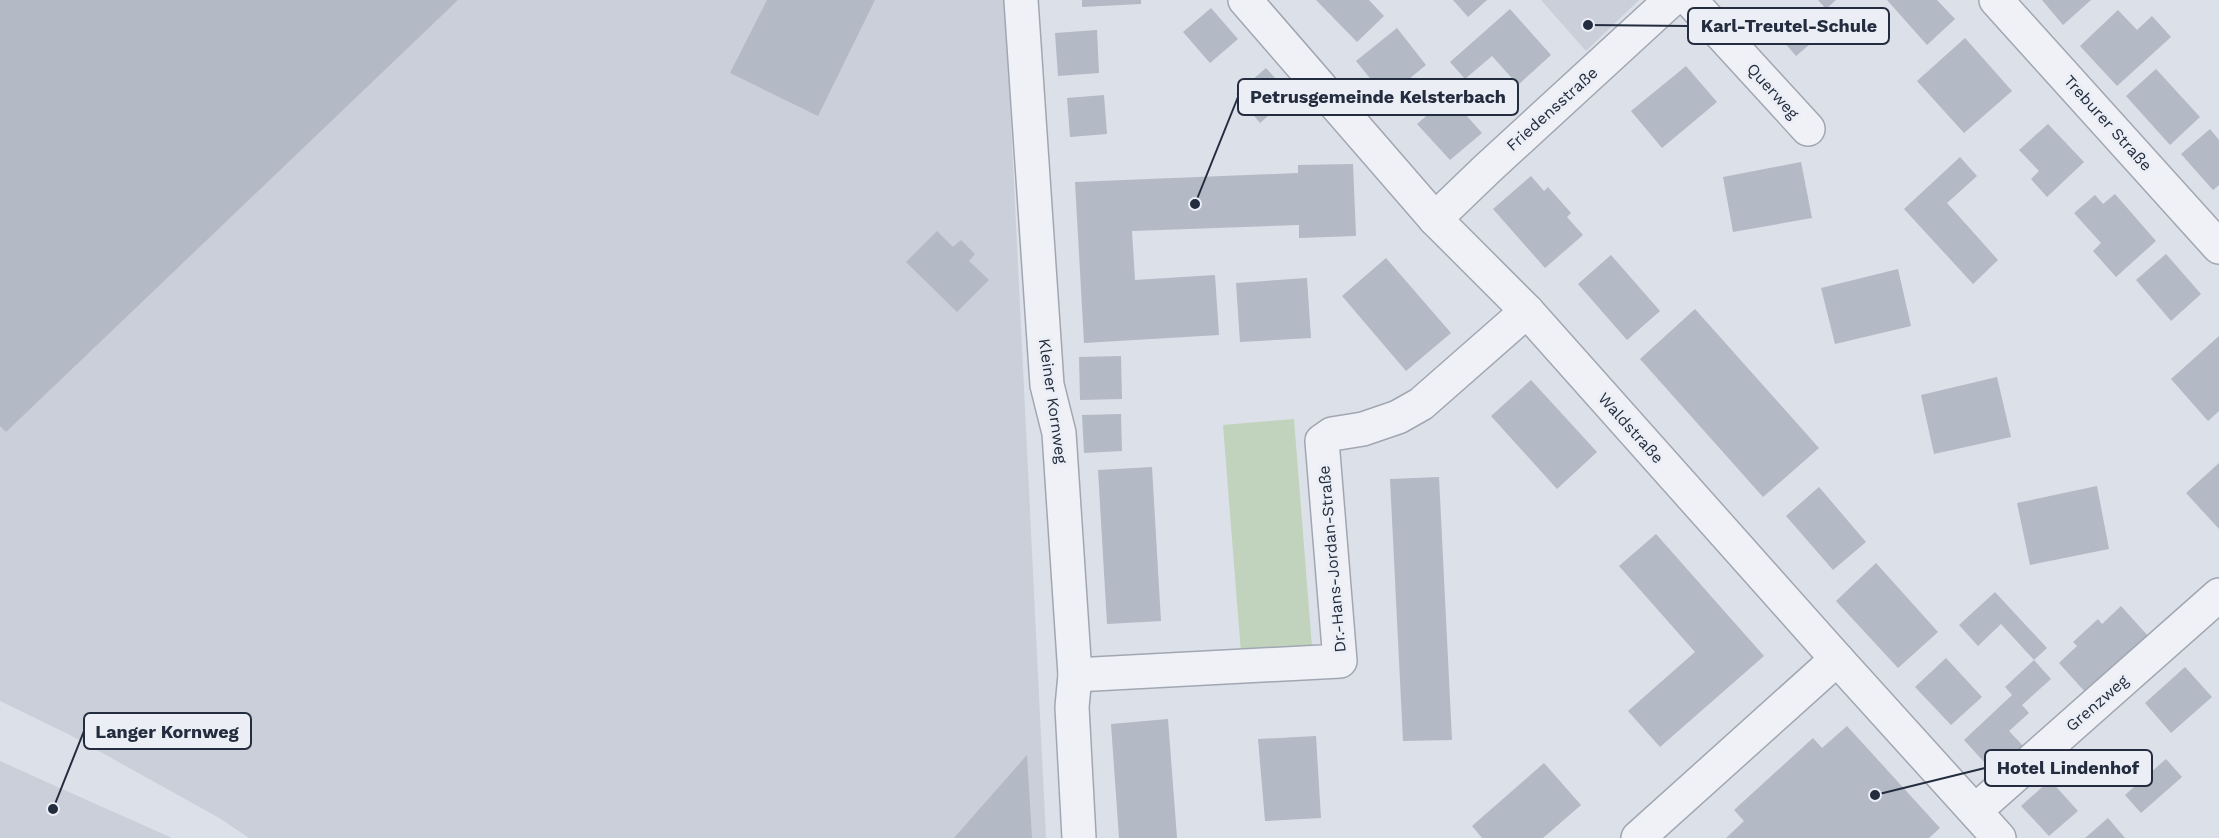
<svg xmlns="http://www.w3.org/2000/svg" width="2219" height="838" font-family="'Work Sans',sans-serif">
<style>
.built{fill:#cacfda}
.green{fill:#c1d3bc}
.building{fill:#b3b9c5}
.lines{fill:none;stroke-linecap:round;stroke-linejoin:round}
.street-casing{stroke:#a1a7b2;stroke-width:36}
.street{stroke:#eff1f6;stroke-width:33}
.labels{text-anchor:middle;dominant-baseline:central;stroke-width:6;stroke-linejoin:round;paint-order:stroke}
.street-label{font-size:16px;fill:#242d3f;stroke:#ebeff5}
.leader{fill:none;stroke:#242d3f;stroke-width:2}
.callout-dot{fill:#242d3f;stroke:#ebeff5;stroke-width:2}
.callout{fill:#ebeff5;stroke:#242d3f;stroke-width:2}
.callout-label{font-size:18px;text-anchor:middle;font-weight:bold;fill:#242d3f}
</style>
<rect width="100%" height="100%" fill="#dce0e8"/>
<g class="built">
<path d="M0 0H1005L1046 838H249L221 819 70 735 0 701Z"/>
<path d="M1541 0H1639L1586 51Z"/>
<path d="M0 761 42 780 172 838H0Z"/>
</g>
<path class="green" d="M1294 419 1312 647 1241 653 1223 425Z"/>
<g class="building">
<path d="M0 0H458L6 432 0 426Z"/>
<path d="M767 0H875L818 116 730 73Z"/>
<path d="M1082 0H1141V4L1082 7Z"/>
<path d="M1316 0H1369L1384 16 1357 42Z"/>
<path d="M1453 0H1487L1468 17Z"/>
<path d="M1818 0H1836L1826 9Z"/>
<path d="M1887 0H1937L1955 19 1927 45Z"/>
<path d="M2042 0H2091L2063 25Z"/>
<path d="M1211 8 1238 39 1210 63 1183 32Z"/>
<path d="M1510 9 1551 55 1518 85 1492 56 1465 79 1450 62Z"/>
<path d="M2118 10 2137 30 2152 16 2171 37 2117 86 2080 46Z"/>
<path d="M1797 17 1816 39 1796 56 1777 34Z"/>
<path d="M1397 28 1426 65 1386 98 1356 61Z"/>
<path d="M1097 30 1099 73 1058 76 1055 33Z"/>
<path d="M1965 38 2012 91 1964 133 1917 81Z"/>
<path d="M1686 66 1717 102 1662 148 1631 111Z"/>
<path d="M1266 68 1291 96 1260 123 1236 94Z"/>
<path d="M2156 69 2200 117 2170 145 2126 96Z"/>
<path d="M1104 95 1107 134 1070 137 1067 98Z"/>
<path d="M1449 96 1482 133 1450 160 1417 124Z"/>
<path d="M2048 124 2084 162 2047 197 2031 179 2039 171 2019 150Z"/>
<path d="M2210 129 2219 140V185L2213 190 2181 154Z"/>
<path d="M1960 157 1977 176 1947 203 1998 260 1973 284 1904 209Z"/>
<path d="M1801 162 1812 218 1733 232 1723 177Z"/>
<path d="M1353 164 1356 236 1299 238V225L1132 231 1135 280 1215 275 1219 335 1084 343 1075 182 1298 173V165Z"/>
<path d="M1531 176 1544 191 1548 187 1571 213 1567 217 1583 235 1545 268 1493 209Z"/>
<path d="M2115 194 2156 241 2116 277 2093 251 2101 243 2074 213 2095 195 2103 204Z"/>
<path d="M937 231 953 247 961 240 975 254 969 261 989 280 957 312 906 262Z"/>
<path d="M2166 254 2201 294 2171 321 2136 280Z"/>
<path d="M1611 255 1660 311 1627 340 1578 284Z"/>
<path d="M1386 258 1451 333 1406 371 1342 296Z"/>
<path d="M1898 269 1911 326 1835 344 1821 288Z"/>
<path d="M1307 278 1311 338 1240 342 1236 283Z"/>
<path d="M1695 309 1819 448 1763 497 1640 359Z"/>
<path d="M2219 336V411L2208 421 2171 379Z"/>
<path d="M1121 356 1122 399 1080 400 1079 357Z"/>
<path d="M1997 377 2011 437 1934 454 1921 395Z"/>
<path d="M1531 380 1597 452 1557 489 1491 416Z"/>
<path d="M1121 414 1122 451 1084 453 1082 415Z"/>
<path d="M2219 463V529L2186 493Z"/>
<path d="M1152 467 1161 621 1107 624 1098 470Z"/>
<path d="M1439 477 1452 740 1403 741 1390 479Z"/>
<path d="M2097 486 2109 549 2030 565 2017 503Z"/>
<path d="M1819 487 1866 542 1833 570 1786 516Z"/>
<path d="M1656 534 1764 656 1660 747 1628 711 1695 652 1619 566Z"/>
<path d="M1876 563 1938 632 1898 668 1836 601Z"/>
<path d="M1995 592 2047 648 2034 660 2001 624 1978 646 1959 625Z"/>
<path d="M2121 606 2149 637 2086 693 2059 663 2077 646 2073 642 2098 619 2102 624Z"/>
<path d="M1946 658 1982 697 1951 725 1915 687Z"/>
<path d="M2034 660 2051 679 2022 705 2029 713 2009 731 2025 748 1996 775 1964 740 2012 695 2005 687Z"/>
<path d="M2185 667 2212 697 2171 733 2145 703Z"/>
<path d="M1168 719 1177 838H1119L1111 724Z"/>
<path d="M1847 726 1940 828 1929 838H1726L1744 821 1734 810 1813 738 1822 748Z"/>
<path d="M1316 736 1321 818 1265 821 1258 739Z"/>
<path d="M1027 755 1032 838H954Z"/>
<path d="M2166 759 2182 777 2141 813 2125 795Z"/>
<path d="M1544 763 1581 805 1543 838H1482L1472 826Z"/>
<path d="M2050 780 2078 811 2049 836 2021 806Z"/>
<path d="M2108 818 2125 838H2085Z"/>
</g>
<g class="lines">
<defs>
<g id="street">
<path d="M1021 0 1047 385 1059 433 1075 675 1072 707 1079 838"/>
<path d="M1245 0 1435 219 1527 311 1837 659 1999 838"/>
<path d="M1690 0 1808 129"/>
<path d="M1996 0 2219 247"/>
<path d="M1435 219 1487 169 1671 0"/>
<path d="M1075 675 1340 661 1322 441 1332 434 1363 429 1398 417 1421 404 1527 311"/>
<path d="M1975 811 2219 595"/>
<path d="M1638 838 1837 659"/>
</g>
</defs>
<use href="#street" class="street-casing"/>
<use href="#street" class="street"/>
</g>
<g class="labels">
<g class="street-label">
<text transform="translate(1773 91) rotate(48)">Querweg</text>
<text transform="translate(1552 109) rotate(-42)">Friedensstraße</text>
<text transform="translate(2108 123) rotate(48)">Treburer Straße</text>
<text transform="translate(1053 401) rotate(82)">Kleiner Kornweg</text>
<text transform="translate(1631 428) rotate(48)">Waldstraße</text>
<text transform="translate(1332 559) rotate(-95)">Dr.-Hans-Jordan-Straße</text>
<text transform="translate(2097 703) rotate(-41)">Grenzweg</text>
</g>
</g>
<path class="leader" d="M1588 25L1688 26M1195 204L1238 97M53 809L84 731M1875 795L1985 768"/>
<g class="callout-dot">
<circle cx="1588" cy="25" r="6"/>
<circle cx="1195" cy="204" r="6"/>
<circle cx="53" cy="809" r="6"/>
<circle cx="1875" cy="795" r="6"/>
</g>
<g class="callout">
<rect x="1688" y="8" width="201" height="36" rx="6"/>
<rect x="1238" y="79" width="280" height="36" rx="6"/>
<rect x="84" y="713" width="167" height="36" rx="6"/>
<rect x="1985" y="750" width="167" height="36" rx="6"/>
</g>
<g class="callout-label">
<text x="1789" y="32">Karl-Treutel-Schule</text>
<text x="1378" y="103">Petrusgemeinde Kelsterbach</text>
<text x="167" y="738">Langer Kornweg</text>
<text x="2068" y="774">Hotel Lindenhof</text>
</g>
</svg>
